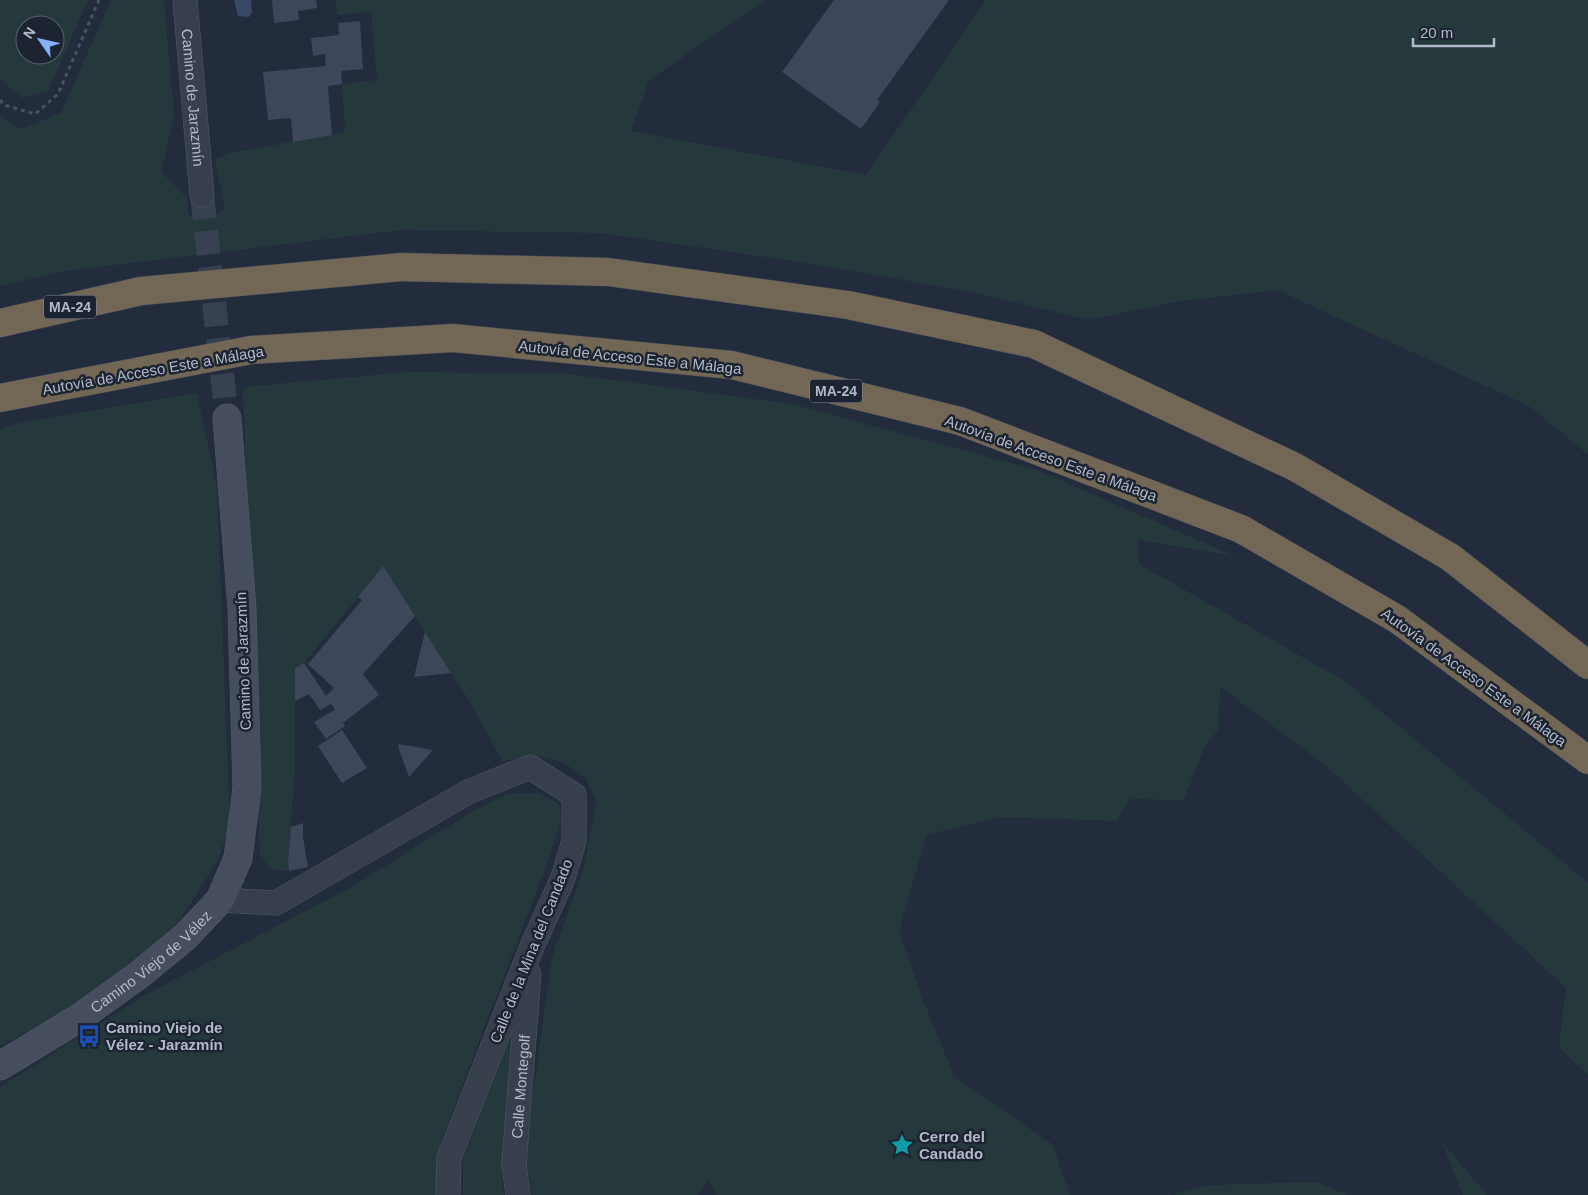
<svg xmlns="http://www.w3.org/2000/svg" width="1588" height="1195" font-family="Helvetica,sans-serif">
<style>
.green{fill:#25393d;fill-rule:evenodd}
.water{fill:#384966}
.building{fill:#3c4759}
.lines{fill:none;stroke-linecap:round;stroke-linejoin:round}
.street-tunnel{stroke:#384151;stroke-width:24;stroke-dasharray:24 12;stroke-linecap:butt}
.street-casing{stroke:#525967;stroke-width:25}
.secondary-casing{stroke:#525967;stroke-width:29}
.highway-casing{stroke:#424957;stroke-width:29}
.path{stroke:#43565a;stroke-width:3;stroke-dasharray:4 4;stroke-linecap:butt}
.street{stroke:#373f4c;stroke-width:24}
.secondary{stroke:#454d5f;stroke-width:28}
.highway{stroke:#726754;stroke-width:28}
.labels{text-anchor:middle;dominant-baseline:central;stroke-width:5;stroke-linejoin:round;paint-order:stroke}
.shield{fill:#1c2431;stroke:#858c9b;stroke-width:1}
.shield-label{font-size:14px;font-weight:bold;fill:#b2b9c8}
.street-label{font-size:15px;fill:#b2b9c8;stroke:#1c2431}
.poi-label{font-size:15px;font-weight:bold;fill:#b2b9c8;stroke:#1c2431;text-anchor:start}
</style>
<rect width="100%" height="100%" fill="#232c3c"/>
<g class="green">
<path d="M0 0H88L48 91 22 98 0 78ZM25 25H55V55H25Z"/>
<path d="M111 0H164L174 115 161 172 187 198 188 213 193 220 216 217 225 208 215 159 230 153 345 132 342 84 377 80 371 12 337 15 336 0H766L649 80 631 131 866 175 986 0H1588V454L1529 406 1277 290 1181 301 1088 320 968 291 780 259 601 233 401 230 64 271 0 286V115L21 129 61 113Z"/>
<path d="M409 372 568 374 792 404 1037 470 1234 556 1138 540 1139 564 1346 682 1588 883V1075L1559 1047 1566 988 1323 763 1220 687 1219 729 1205 746 1184 800 1131 799 1116 821 999 817 926 835 899 932 925 1005 954 1076 1053 1145 1070 1195H717L707 1180 698 1195H532L525 1152 552 957 584 868 596 801 586 778 563 762 532 755 502 761 472 705 383 567 304 663 295 668V768L288 862 289 871 270 869 260 854 243 387Z"/>
<path d="M197 393 217 489 230 827 217 862 172 932 55 1017 0 1046V429L15 424Z"/>
<path d="M539 793 559 804 561 820 548 861 441 1141 436 1195H0V1087L145 995 350 888 468 814 507 794Z"/>
<path d="M519 1007 502 1175 504 1195H463V1161Z"/>
<path d="M1442 1142 1487 1195H1463Z"/>
<path d="M1317 1182 1347 1195H1171L1210 1185Z"/>
</g>
<path class="water" d="M234 0H251L252 12 249 17 238 16Z"/>
<g class="building">
<path d="M272 0H316L317 8 298 11 299 20 274 23Z"/>
<path d="M834 0H949L877 100 880 102 861 129 782 72Z"/>
<path d="M360 21 363 69 341 71 342 84 328 86 332 135 293 142 291 118 268 120 263 72 326 66 325 54 313 56 311 38 339 35 338 23Z"/>
<path d="M383 566 415 616 363 674 379 695 343 723 345 726 326 739 314 722 335 710 331 704 320 710 309 694 295 701V668L304 663 326 696 334 688 308 664 362 600 358 597Z"/>
<path d="M425 632 451 673 414 677Z"/>
<path d="M342 730 367 768 342 783 318 746Z"/>
<path d="M399 744 433 750 409 777 398 746Z"/>
<path d="M303 823V837L308 867 289 871 288 862 291 827Z"/>
</g>
<g class="lines">
<path class="street-tunnel" d="M202 195 227 418"/>
<defs>
<g id="street">
<path id="s1" d="M185 0 202 195"/>
<path d="M220 900 276 903 468 792 530 767 574 795V841L563 878 531 949 449 1158 448 1195"/>
<path id="s2" d="M518 1195 514 1164 529 974"/>
</g>
<g id="secondary">
<path id="s3" d="M0 1066 79 1018 140 974 185 937 220 900 238 858 247 788 242 609 227 418"/>
</g>
<g id="highway">
<path d="M0 323 141 291 401 267 608 272 848 305 1034 344 1295 467 1450 557 1588 665"/>
<path d="M0 398 251 350 453 338 732 365 960 421 1241 529 1397 619 1588 760"/>
</g>
</defs>
<use href="#street" class="street-casing"/>
<use href="#secondary" class="secondary-casing"/>
<use href="#highway" class="highway-casing"/>
<path class="path" d="M0 100 4 105 35 114 58 94 99 0"/>
<use href="#street" class="street"/>
<use href="#secondary" class="secondary"/>
<use href="#highway" class="highway"/>
</g>
<defs>
<symbol id="bus-bare" viewBox="-9 -9 18 18"><path d="M-5-6H5V4H4V6H2V4H-2V6H-4V4H-5ZM-3.5-4V0h7V-4ZM-3.5 1.2v1.5H-2V1.2ZM2 1.2v1.5H3.5V1.2Z" fill="#1a4fb4" stroke="#1c2431" stroke-width="2.5" paint-order="stroke"/></symbol>
<symbol id="sight-bare" viewBox="-9 -9 18 18"><path d="M0-6L1.8-2.2L6-1.7L2.9 1.2L3.7 5.4L0 3.3L-3.7 5.4L-2.9 1.2L-6-1.7L-1.8-2.2Z" fill="#0f9aa8" stroke="#1c2431" stroke-width="2.5" paint-order="stroke"/></symbol>
</defs>
<g fill-rule="evenodd">
<use href="#bus-bare" x="73" y="1020" width="32" height="32"/>
<use href="#sight-bare" x="886" y="1129" width="32" height="32"/>
</g>
<g class="labels">
<g class="shield">
<rect x="44" y="295.5" width="52" height="23" rx="4"/>
<rect x="810" y="379.5" width="52" height="23" rx="4"/>
</g>
<g class="shield-label">
<text x="70" y="307">MA-24</text>
<text x="836" y="391">MA-24</text>
</g>
<g class="street-label">
<text stroke="none"><textPath href="#s1" startOffset="98">Camino de Jarazmín</textPath></text>
<text transform="translate(630 357) rotate(6)">Autovía de Acceso Este a Málaga</text>
<text transform="translate(153 370) rotate(-10)">Autovía de Acceso Este a Málaga</text>
<text transform="translate(1051 458) rotate(20)">Autovía de Acceso Este a Málaga</text>
<text transform="translate(243 661) rotate(-92)">Camino de Jarazmín</text>
<text transform="translate(1474 677) rotate(36)">Autovía de Acceso Este a Málaga</text>
<text transform="translate(531 951) rotate(-68)">Calle de la Mina del Candado</text>
<text stroke="none"><textPath href="#s3" startOffset="184">Camino Viejo de Vélez</textPath></text>
<text stroke="none"><textPath href="#s2" startOffset="109">Calle Montegolf</textPath></text>
</g>
<g class="poi-label">
<text x="106" y="1027">Camino Viejo de<tspan x="106" dy="17">Vélez - Jarazmín</tspan></text>
<text x="919" y="1136">Cerro del<tspan x="919" dy="17">Candado</tspan></text>
</g>
</g>
<g transform="translate(40 40) rotate(304)"><circle r="24" fill="#1c2431" stroke="#58606d"/>
<path d="M0-4L9 19L0 12L-9 19Z" fill="#87aef8"/>
<text y="-8" font-size="14" font-weight="bold" text-anchor="middle" fill="#b2b9c8">N</text>
</g>
<path d="M1413 38v8h81v-8" fill="none" stroke="#b2b9c8" stroke-width="2.5"/>
<text x="1420" y="38" font-size="15" fill="#b2b9c8" stroke="#1c2431" stroke-width="4" paint-order="stroke">20 m</text>
</svg>
